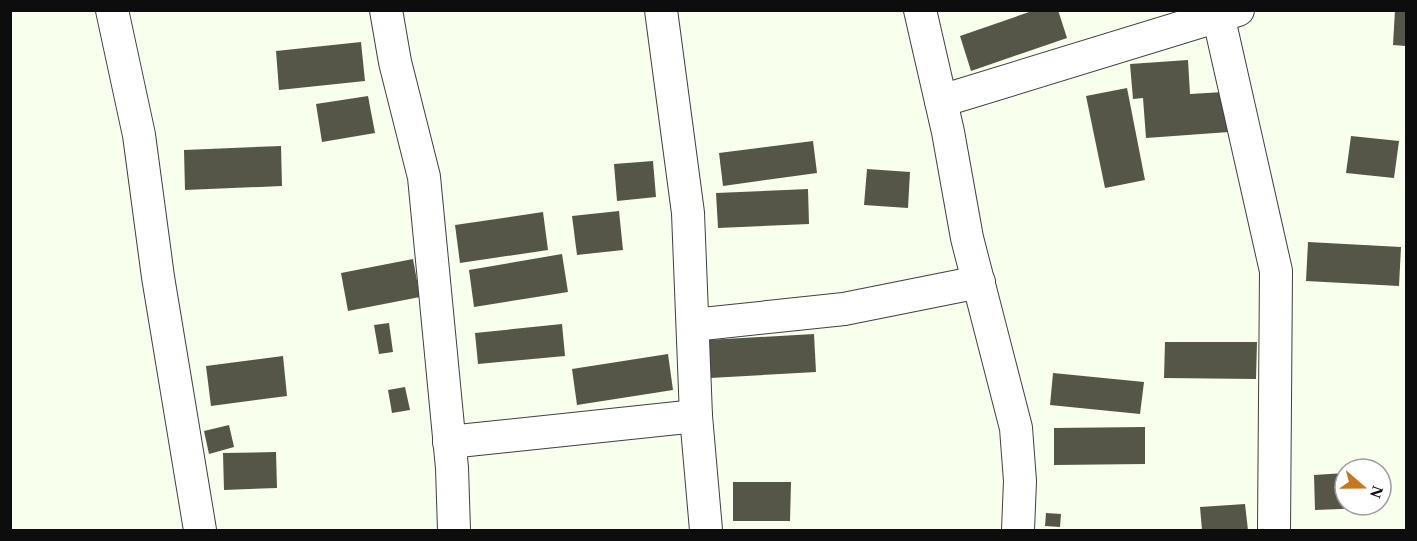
<svg xmlns="http://www.w3.org/2000/svg" width="1417" height="541" font-family="'Times New Roman',serif">
<style>
.building{fill:#565648}
.lines{fill:none;stroke-linecap:round;stroke-linejoin:round}
.minor-casing{stroke:#404040;stroke-width:34}
.minor{stroke:#fff;stroke-width:32}
</style>
<rect width="100%" height="100%" fill="#f8ffed"/>
<g class="building">
<path d="M1035 10H1058L1067 38 971 71 960 36Z"/>
<path d="M1395 10H1406V46L1393 45Z"/>
<path d="M361 42 365 81 279 90 276 51Z"/>
<path d="M1188 60 1190 94 1240 91 1243 131 1146 138 1143 98 1133 99 1130 64Z"/>
<path d="M1127 88 1145 180 1105 188 1086 96Z"/>
<path d="M368 96 375 133 322 142 316 104Z"/>
<path d="M1351 136 1399 141 1394 178 1346 173Z"/>
<path d="M813 141 817 173 723 186 719 153Z"/>
<path d="M281 146 282 186 185 190 184 150Z"/>
<path d="M653 161 656 197 617 201 614 164Z"/>
<path d="M867 169 910 172 908 208 864 205Z"/>
<path d="M808 189 809 224 718 228 716 193Z"/>
<path d="M619 211 623 250 577 255 572 216Z"/>
<path d="M543 212 548 250 460 263 455 225Z"/>
<path d="M1308 242 1401 247 1399 286 1306 281Z"/>
<path d="M562 254 568 292 474 307 469 270Z"/>
<path d="M413 259 420 297 348 311 341 273Z"/>
<path d="M389 323 393 352 379 354 374 325Z"/>
<path d="M562 324 565 356 478 364 475 333Z"/>
<path d="M814 334 816 372 710 378 708 340Z"/>
<path d="M1165 342H1257L1256 379 1164 378Z"/>
<path d="M668 354 673 390 577 405 572 369Z"/>
<path d="M283 356 287 396 211 406 206 366Z"/>
<path d="M1053 373 1144 382 1140 414 1050 405Z"/>
<path d="M405 387 410 410 392 413 388 390Z"/>
<path d="M229 425 234 447 209 454 204 431Z"/>
<path d="M1145 427V464L1054 465V428Z"/>
<path d="M276 452 277 488 224 490 223 453Z"/>
<path d="M1345 473V505H1367V508L1315 510 1314 475Z"/>
<path d="M733 482H791L790 521H733Z"/>
<path d="M1245 504 1248 530H1202L1200 507Z"/>
<path d="M1046 513 1061 514 1060 527 1045 526Z"/>
</g>
<g class="lines">
<defs>
<g id="minor">
<path d="M112 10 139 135 158 277 200 530"/>
<path d="M386 10 395 62 424 177 452 468 454 530"/>
<path d="M661 10 688 213 696 416 706 530"/>
<path d="M920 10 948 132 967 238 1016 428 1020 481 1018 530"/>
<path d="M1217 10 1276 271 1274 530"/>
<path d="M941 101 1238 10"/>
<path d="M693 325 844 309 979 282"/>
<path d="M449 442 696 416"/>
</g>
</defs>
<use href="#minor" class="minor-casing"/>
<use href="#minor" class="minor"/>
</g>
<rect width="1417" height="541" fill="none" stroke="#0d0d0d" stroke-width="24"/>
<g transform="translate(1363 487) rotate(110)"><circle r="28" fill="#ffffff" stroke="#9e9e9e" stroke-width="1.5"/>
<path d="M0-4.5L10 22L0 15L-10 22Z" fill="#c6761c"/>
<text y="-9" font-size="16" font-weight="bold" text-anchor="middle" fill="#0d0d0d">N</text>
</g>
</svg>
